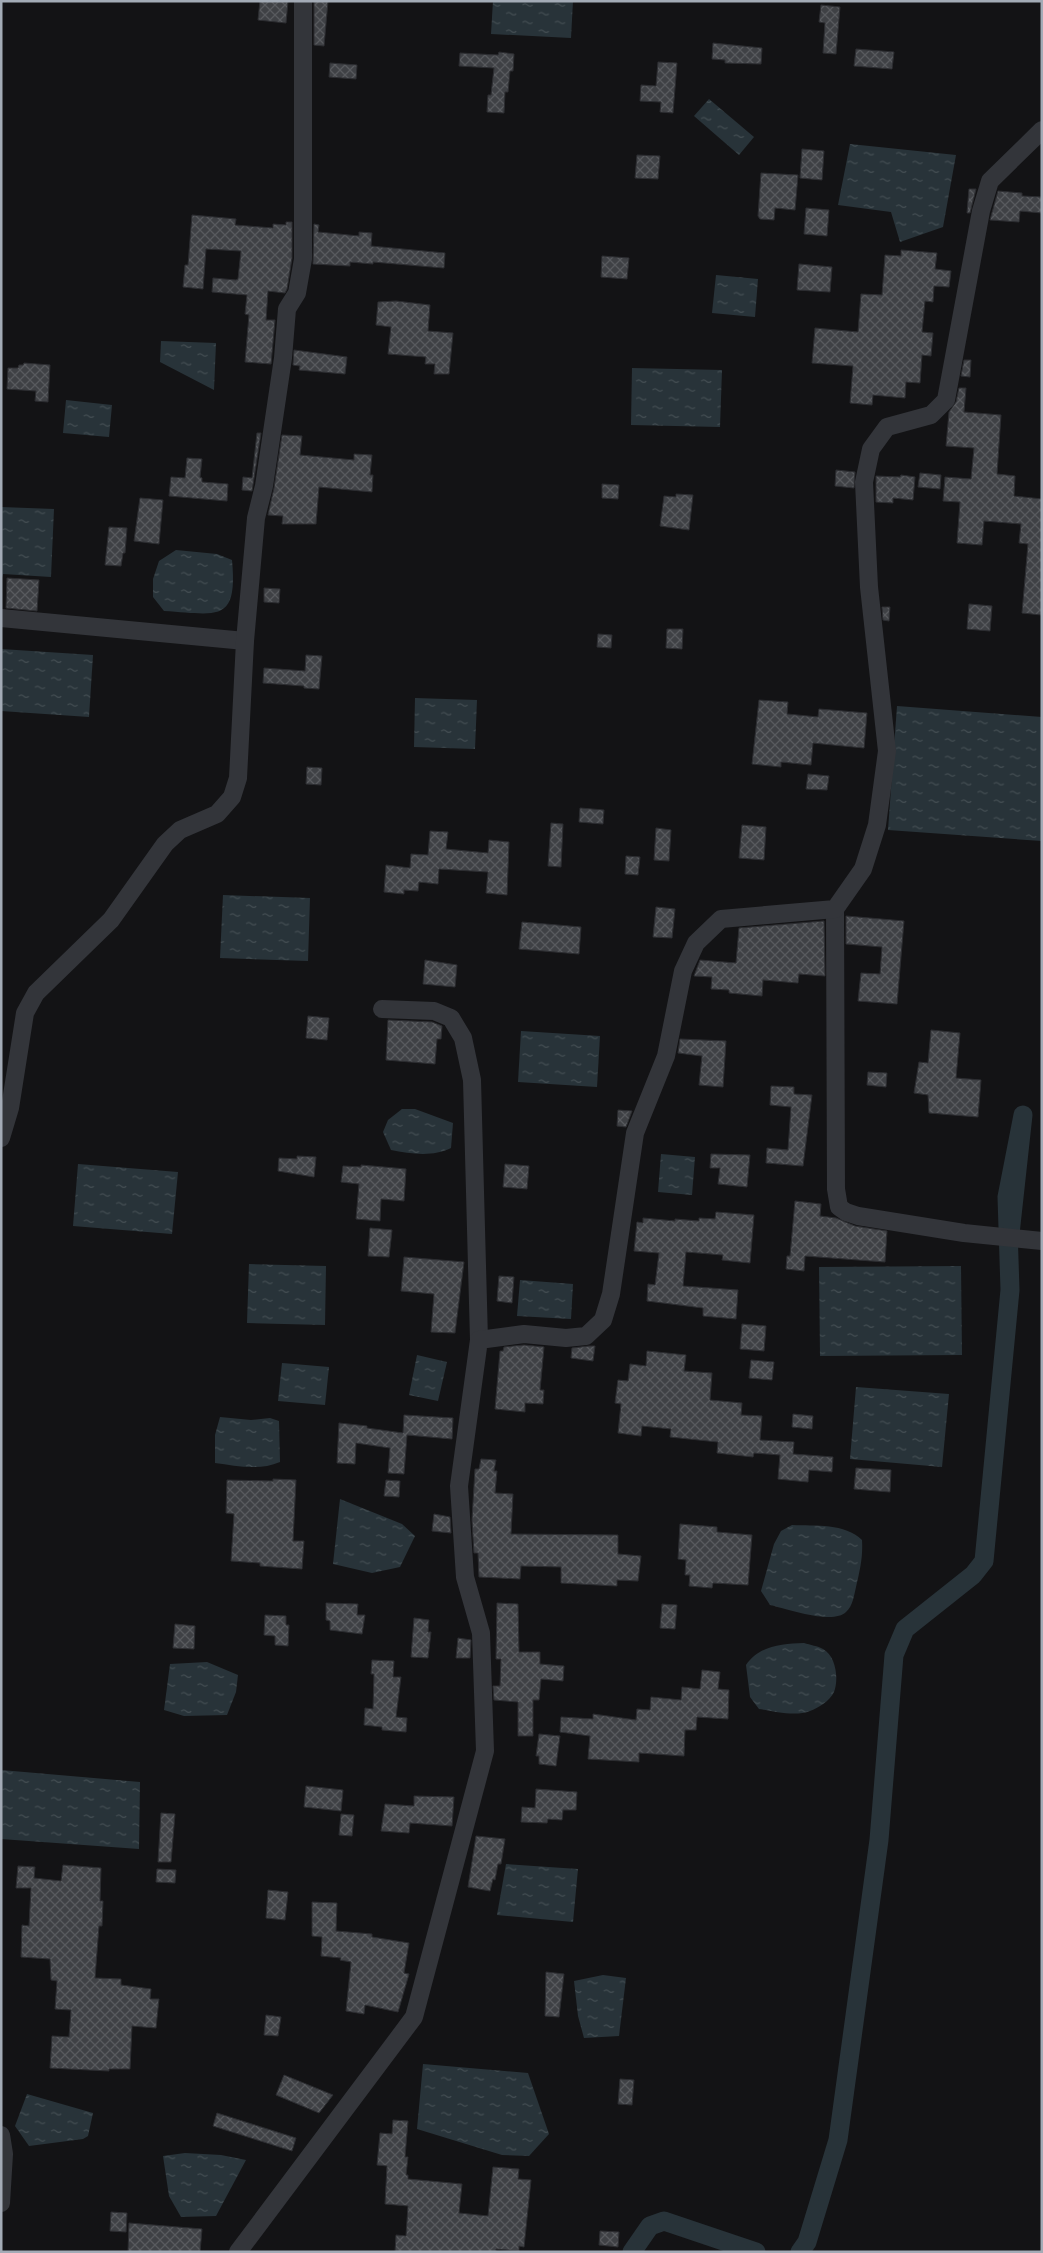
<svg xmlns="http://www.w3.org/2000/svg" width="1043" height="2253" font-family="Inter,sans-serif">
<style>
.water{fill:url(#water-ripples)}
.lines{fill:none;stroke-linecap:round;stroke-linejoin:round}
.canal{stroke:#283339;stroke-width:19}
.building{fill:url(#building-cross-hatch);stroke:#2c2d31}
.street{stroke:#33353a;stroke-width:18}
</style>
<defs>
<pattern id="water-ripples" width="26" height="14" patternUnits="userSpaceOnUse" patternTransform="scale(1.25)"><rect width="26" height="14" fill="#283339"/><path d="M2 4q2-2 4 0t4 0M15 11q2-2 4 0t4 0" fill="none" stroke="#444e53"/></pattern>
<pattern id="building-cross-hatch" width="8" height="8" patternUnits="userSpaceOnUse" patternTransform="scale(1.25)"><rect width="8" height="8" fill="#3f4145"/><path d="M0 0l8 8M0 8l8-8" fill="none" stroke="#585a5e"/></pattern>
</defs>
<rect width="100%" height="100%" fill="#131315"/>
<g class="water">
<path d="M493 1H573L571 38 491 34Z"/>
<path d="M709 99 754 137 739 155 694 116Z"/>
<path d="M850 144 956 155 943 227 900 242 891 212 838 205Z"/>
<path d="M716 275 758 279 755 317 712 313Z"/>
<path d="M161 341 216 343 214 390 160 362Z"/>
<path d="M632 368 722 370 720 427 631 425Z"/>
<path d="M66 400 112 405 109 437 63 433Z"/>
<path d="M1 507 54 509 51 577 3 574 1 581Z"/>
<path d="M176 550 217 554 232 560C238 624 217 614 164 611L153 597V579L159 561Z"/>
<path d="M1 649 93 655 89 717 1 711Z"/>
<path d="M415 698 477 700 475 749 414 747Z"/>
<path d="M897 706 1042 717V841L888 830Z"/>
<path d="M223 895 310 898 308 961 220 958Z"/>
<path d="M521 1031 600 1036 597 1087 518 1082Z"/>
<path d="M402 1109H415L453 1123 451 1148C433 1157 411 1154 391 1150L383 1132 388 1120Z"/>
<path d="M661 1154 695 1157 692 1195 658 1192Z"/>
<path d="M78 1164 178 1172 172 1234 73 1226Z"/>
<path d="M249 1264 326 1266 325 1325 247 1323Z"/>
<path d="M961 1266 962 1355 820 1356 819 1267Z"/>
<path d="M520 1280 573 1284 571 1319 517 1316Z"/>
<path d="M417 1355 447 1362 438 1401 409 1395Z"/>
<path d="M282 1363 329 1367 325 1405 278 1401Z"/>
<path d="M856 1387 949 1394 942 1467 850 1459Z"/>
<path d="M220 1417 251 1420 270 1418 279 1421 280 1462C259 1471 237 1466 215 1463V1435Z"/>
<path d="M340 1499 402 1524 415 1536 400 1567 372 1573 333 1564Z"/>
<path d="M792 1525C815 1526 845 1523 862 1540 863 1557 860 1570 856 1587 854 1595 853 1606 846 1612 833 1625 787 1609 770 1605L761 1591 774 1544 781 1531Z"/>
<path d="M804 1643C810 1645 818 1646 823 1649 836 1656 839 1679 834 1692 830 1701 818 1708 810 1711 795 1717 774 1711 759 1709L750 1697 746 1665C760 1645 782 1644 804 1643Z"/>
<path d="M207 1662 238 1675 236 1692 227 1715 184 1716 164 1710 170 1664Z"/>
<path d="M1 1770 140 1782 139 1849 1 1839Z"/>
<path d="M506 1864 578 1869 573 1922 497 1915Z"/>
<path d="M603 1975 626 1978 619 2036 584 2038 578 2016 574 1981Z"/>
<path d="M423 2064 528 2073 549 2134 529 2156 502 2155 417 2129Z"/>
<path d="M27 2094 93 2113 88 2136 83 2139 29 2146 15 2126Z"/>
<path d="M185 2153 221 2155 246 2160 216 2216 181 2217 169 2196 163 2156Z"/>
</g>
<g class="lines">
<g class="canal">
<path d="M632 2252 650 2226 664 2221 756 2252"/>
<path d="M800 2252 807 2242 838 2140 879 1840 894 1655 905 1629 973 1575 984 1561 1010 1290 1007 1197 1023 1115 1009 1243"/>
</g>
</g>
<g class="building">
<path d="M260 1H288L286 23 258 20Z"/>
<path d="M314 1H328L324 46 314 45Z"/>
<path d="M821 5 840 7 836 54 823 53 825 23 819 22Z"/>
<path d="M713 43 762 48 761 64 725 63V60L712 59Z"/>
<path d="M856 49 894 52 892 69 854 66Z"/>
<path d="M499 52 514 54 513 71H510L508 92H505L504 113 487 112 488 95H491L494 68 459 66 460 53 498 55Z"/>
<path d="M658 62 677 63 673 113 660 112 661 102 640 101 641 85 656 86Z"/>
<path d="M330 63 357 65 356 79 329 77Z"/>
<path d="M802 149 824 151 822 180 800 178Z"/>
<path d="M637 155 660 156 658 179 635 178Z"/>
<path d="M761 173 798 175 795 210 775 208 774 220 760 219 758 216Z"/>
<path d="M969 189H976L970 213H967Z"/>
<path d="M998 191 1022 193V196L1042 197V213L1020 211 1019 222 990 220Z"/>
<path d="M806 208 829 210 827 236 804 234Z"/>
<path d="M192 215 236 219 235 225 273 228V224L286 225V222H292V258L287 289 285 293 268 291 266 320H275L271 364 245 362 249 315 245 314 247 295 212 292 213 278 236 280 238 279 241 251 206 249 203 289 183 287 185 265H188Z"/>
<path d="M314 224 319 225 318 232 359 236V232L372 233 371 246 445 253 444 268 373 262V264L350 262V266L313 264Z"/>
<path d="M901 250 937 253 935 269 951 271 949 287 934 286 933 302 925 301 922 332 933 333 931 356 922 355 920 383 906 382 905 398 873 395 872 405 850 403 853 366 812 363 815 328 858 332 861 294 882 295 885 255 901 256Z"/>
<path d="M602 256 629 258 627 279 601 277Z"/>
<path d="M799 264 832 267 830 292 797 290Z"/>
<path d="M396 301 430 305 428 331 453 333 449 374H434L435 364H425L426 357 388 354 391 327 376 325 378 302Z"/>
<path d="M294 350 347 357 345 374 299 370 300 366 293 365Z"/>
<path d="M964 360H971L970 377 961 376Z"/>
<path d="M24 363 50 365 48 402 35 401 36 391 7 389 8 368H18L19 365H23Z"/>
<path d="M959 388H966L964 412 1001 415 997 474 1015 476 1014 496 1042 499V615L1022 613 1028 544 1019 543 1021 524 984 521 982 545 957 543 960 502 943 501 945 477 971 479 974 448 946 446 949 412 956 402Z"/>
<path d="M257 433H261L252 491 242 490 243 477 252 478Z"/>
<path d="M282 435 302 436 300 455 354 460V454L372 455 370 475H373L372 492 319 487 316 524H282L283 516 268 515 274 488Z"/>
<path d="M187 458 202 459 200 477 202 478V482L228 484 227 501 169 496 171 477 185 478Z"/>
<path d="M836 470 855 472 854 488 835 486Z"/>
<path d="M920 473 941 475 940 489 918 487Z"/>
<path d="M901 475 915 477 913 500 893 498V503L876 502V476L900 477Z"/>
<path d="M602 484 619 485 618 499 602 498Z"/>
<path d="M676 494 693 495 689 530 660 526 664 496 676 497Z"/>
<path d="M140 498 163 500 159 544 134 541Z"/>
<path d="M109 527 127 528 125 553H123L121 566 105 565Z"/>
<path d="M7 578 39 580 37 611 6 608Z"/>
<path d="M264 588 280 589 279 603 264 602Z"/>
<path d="M969 604 992 606 990 631 967 629Z"/>
<path d="M882 607H890L889 621 883 620Z"/>
<path d="M667 629H683L682 649 666 648Z"/>
<path d="M598 634 612 635 611 648 597 647Z"/>
<path d="M306 655 322 656 319 689 304 688V686L263 683 264 668 305 671Z"/>
<path d="M759 700 788 702 787 714 818 717 819 709 867 713 864 748 813 743 811 765 781 762V767L752 764Z"/>
<path d="M307 767 322 768 321 785 306 784Z"/>
<path d="M808 774 829 776 827 790 806 789Z"/>
<path d="M580 808 604 810 603 824 579 822Z"/>
<path d="M551 823 563 824 561 867 548 866Z"/>
<path d="M742 825 766 827 764 860 739 858Z"/>
<path d="M656 828 671 830 669 861 654 860Z"/>
<path d="M430 831 448 832 446 849 488 853 489 840 509 842 507 895 486 893 488 872 439 869 438 884 419 882 418 891 404 890V894L384 892 386 865 410 868 411 854 428 855Z"/>
<path d="M626 856 640 857 638 875 625 874Z"/>
<path d="M656 907 675 909 672 938 653 937Z"/>
<path d="M846 916 904 921 897 1004 858 1001 861 973 880 974 882 947 846 944Z"/>
<path d="M824 921 825 976 799 974 798 983 763 980 762 996 729 993V990L711 989 712 977 694 976 700 960 736 963 739 928Z"/>
<path d="M522 922 581 927 579 954 519 949Z"/>
<path d="M425 960 457 965 455 987 423 984Z"/>
<path d="M308 1016 329 1018 327 1040 306 1038Z"/>
<path d="M388 1020 432 1022 442 1026 441 1039H437L435 1064 386 1060Z"/>
<path d="M931 1030 960 1033 956 1078 981 1080 978 1117 929 1113 928 1095 914 1093 919 1062 928 1063Z"/>
<path d="M680 1039 726 1041 723 1087 699 1085 702 1056 678 1053Z"/>
<path d="M868 1072 887 1073 886 1087 867 1085Z"/>
<path d="M771 1086 794 1087V1094L812 1095 803 1166 766 1163 767 1148 788 1150 791 1107 770 1105Z"/>
<path d="M618 1110 632 1111 626 1127 617 1126Z"/>
<path d="M711 1154 750 1155 747 1187 718 1184 720 1168H710Z"/>
<path d="M297 1156 316 1157 314 1177 278 1171 279 1158 297 1159Z"/>
<path d="M505 1164 529 1166 527 1189 503 1187Z"/>
<path d="M361 1165 406 1169 404 1201 381 1199 380 1221 356 1219 359 1184 341 1182 343 1166 361 1167Z"/>
<path d="M795 1201 821 1204 820 1216 836 1218 855 1226 887 1231 885 1262 805 1256 804 1271 786 1269 787 1256H790Z"/>
<path d="M716 1212 754 1215 750 1263 722 1260 723 1255 686 1252 683 1286 738 1290 736 1319 703 1316V1308L647 1301 648 1284 655 1285 659 1253 634 1251 637 1222 643 1223V1218L675 1221V1219L699 1221V1218L715 1219Z"/>
<path d="M370 1228 392 1230 389 1257 368 1256Z"/>
<path d="M404 1257 464 1262 455 1333 431 1332 434 1294 401 1291Z"/>
<path d="M499 1276 514 1277 512 1303 497 1301Z"/>
<path d="M742 1324 766 1326 764 1351 740 1349Z"/>
<path d="M524 1345 544 1347 540 1390H544L543 1404 525 1403V1412L495 1409 500 1351H503L504 1347Z"/>
<path d="M589 1346H595L593 1361 571 1358 572 1348Z"/>
<path d="M647 1351 686 1355 684 1371 712 1373 710 1400 742 1403 741 1415 762 1416 760 1440 794 1442 793 1454 833 1457 832 1472 809 1470 808 1482 778 1479 780 1455 754 1453 753 1457 717 1453 718 1442 670 1437 671 1429 642 1426 641 1436 618 1433 621 1404 615 1403 618 1380 628 1381 630 1364 646 1366Z"/>
<path d="M751 1360 774 1362 772 1380 749 1378Z"/>
<path d="M793 1414 813 1416 812 1429 792 1427Z"/>
<path d="M404 1415 453 1418 452 1439 407 1435 404 1474 388 1473 390 1448 356 1443 355 1464 337 1463 339 1423 367 1426V1428L403 1433Z"/>
<path d="M481 1459 496 1460 494 1471H497L495 1493 513 1494 511 1534 618 1535V1554L641 1556 638 1581 617 1580V1586L561 1583V1567L521 1566 520 1579 479 1577 478 1553H474L472 1520 475 1469H479Z"/>
<path d="M856 1468 891 1470 890 1492 854 1489Z"/>
<path d="M273 1479 296 1480 293 1541H304L302 1569 260 1566V1563L231 1561 234 1514 226 1513 227 1480 273 1481Z"/>
<path d="M386 1480 400 1481 399 1497 384 1496Z"/>
<path d="M434 1514 450 1517 451 1533 432 1531Z"/>
<path d="M680 1524 717 1527V1532L752 1535 748 1585 713 1583 712 1588 689 1586 690 1575H685L686 1560 678 1559Z"/>
<path d="M326 1603 358 1604 357 1615H365L362 1634 330 1630V1621L326 1620Z"/>
<path d="M497 1603 518 1604 519 1652H540V1664L564 1666 563 1681 541 1679 539 1700H533V1736H518V1702L494 1700 493 1686H500L501 1659H496Z"/>
<path d="M662 1604 677 1605 675 1629 660 1628Z"/>
<path d="M265 1615 286 1616V1625H289L288 1646 275 1645V1636L264 1635Z"/>
<path d="M414 1618 429 1620 428 1632H431L428 1658 411 1657Z"/>
<path d="M175 1624 195 1626 194 1649 173 1648Z"/>
<path d="M458 1638 471 1640 470 1658H456Z"/>
<path d="M372 1660 394 1661 393 1677H401L396 1717 407 1718 406 1732 382 1730V1727L364 1725 365 1708 373 1709 374 1674H371Z"/>
<path d="M702 1670 720 1672 718 1689 729 1690 728 1719 697 1717 696 1730H685L684 1756 639 1753V1762L588 1759 590 1736 560 1732 561 1717 593 1719V1714L636 1720 637 1709 650 1710 651 1697 681 1700 682 1687 700 1689Z"/>
<path d="M539 1734 560 1736 556 1766 539 1764V1756H536Z"/>
<path d="M306 1786 343 1790 341 1811 304 1807Z"/>
<path d="M536 1789 577 1792 576 1810H563L562 1820 548 1819 547 1823 521 1822 522 1807 535 1808Z"/>
<path d="M414 1796 454 1797 452 1826 410 1823 409 1833 381 1831 385 1804 414 1806Z"/>
<path d="M161 1813 175 1814 171 1862H158Z"/>
<path d="M341 1814 354 1815 352 1836 339 1835Z"/>
<path d="M476 1836 505 1839 501 1864H498L495 1880 493 1879 490 1891 468 1887Z"/>
<path d="M63 1865 101 1868 100 1901H103L102 1926H99L95 1978 121 1979V1985L151 1989 150 1999H159L156 2028 132 2026 130 2069H109V2071L50 2068 52 2036 69 2037 71 2010 55 2009 57 1981 51 1980 50 1959 21 1957 22 1925 29 1926 31 1888H16L18 1866 35 1867 34 1878 61 1881Z"/>
<path d="M157 1869 176 1870 175 1883 156 1882Z"/>
<path d="M268 1890 288 1892 285 1920 266 1918Z"/>
<path d="M312 1902 337 1903 336 1931 372 1934V1937L409 1943 404 1973 409 1974 398 2012 365 2005 364 2014 346 2011 351 1962 340 1960 341 1958 321 1956 322 1937 312 1936Z"/>
<path d="M546 1972 564 1974 559 2017 545 2016Z"/>
<path d="M266 2015 281 2017 278 2036 264 2035Z"/>
<path d="M284 2075 333 2095 319 2113 276 2095Z"/>
<path d="M620 2079 634 2080 632 2105 618 2104Z"/>
<path d="M217 2113 296 2138 292 2151 213 2126Z"/>
<path d="M393 2120 408 2121 405 2157H408L406 2175H408V2179L462 2184 459 2213 488 2216 493 2167 519 2169 518 2179 531 2180 524 2247 519 2246V2251L496 2249V2252H395L396 2235 406 2236 408 2206 385 2204 387 2166 377 2165 380 2133 392 2134Z"/>
<path d="M111 2212 127 2213 126 2232 110 2231Z"/>
<path d="M129 2223 202 2229 200 2252H128Z"/>
<path d="M600 2231 619 2232 618 2247 599 2245Z"/>
</g>
<g class="lines">
<g class="street">
<path d="M1 618 245 641"/>
<path d="M835 909 836 1189 839 1207 846 1212 858 1216 964 1233 1042 1241"/>
<path d="M382 1009 434 1011 451 1018 463 1038 472 1080 479 1340"/>
<path d="M1 1138 10 1108 25 1013 36 993 111 920 165 844 180 830 217 814 232 797 238 778 245 641 256 518 264 486 283 358 287 309 297 293 303 259V1"/>
<path d="M1 2135 4 2154 1 2203"/>
<path d="M238 2252 414 2017 485 1751 481 1633 465 1577 459 1486 479 1340 524 1334 566 1338 586 1336 603 1320 611 1294 635 1133 666 1056 683 971 696 943 721 919 835 909 863 869 877 825 887 751 869 587 864 482 871 449 887 427 931 415 946 400 981 211 990 181 1042 130"/>
</g>
</g>
<rect width="1043" height="2253" fill="none" stroke="#a3abb6" stroke-width="5"/>
</svg>
